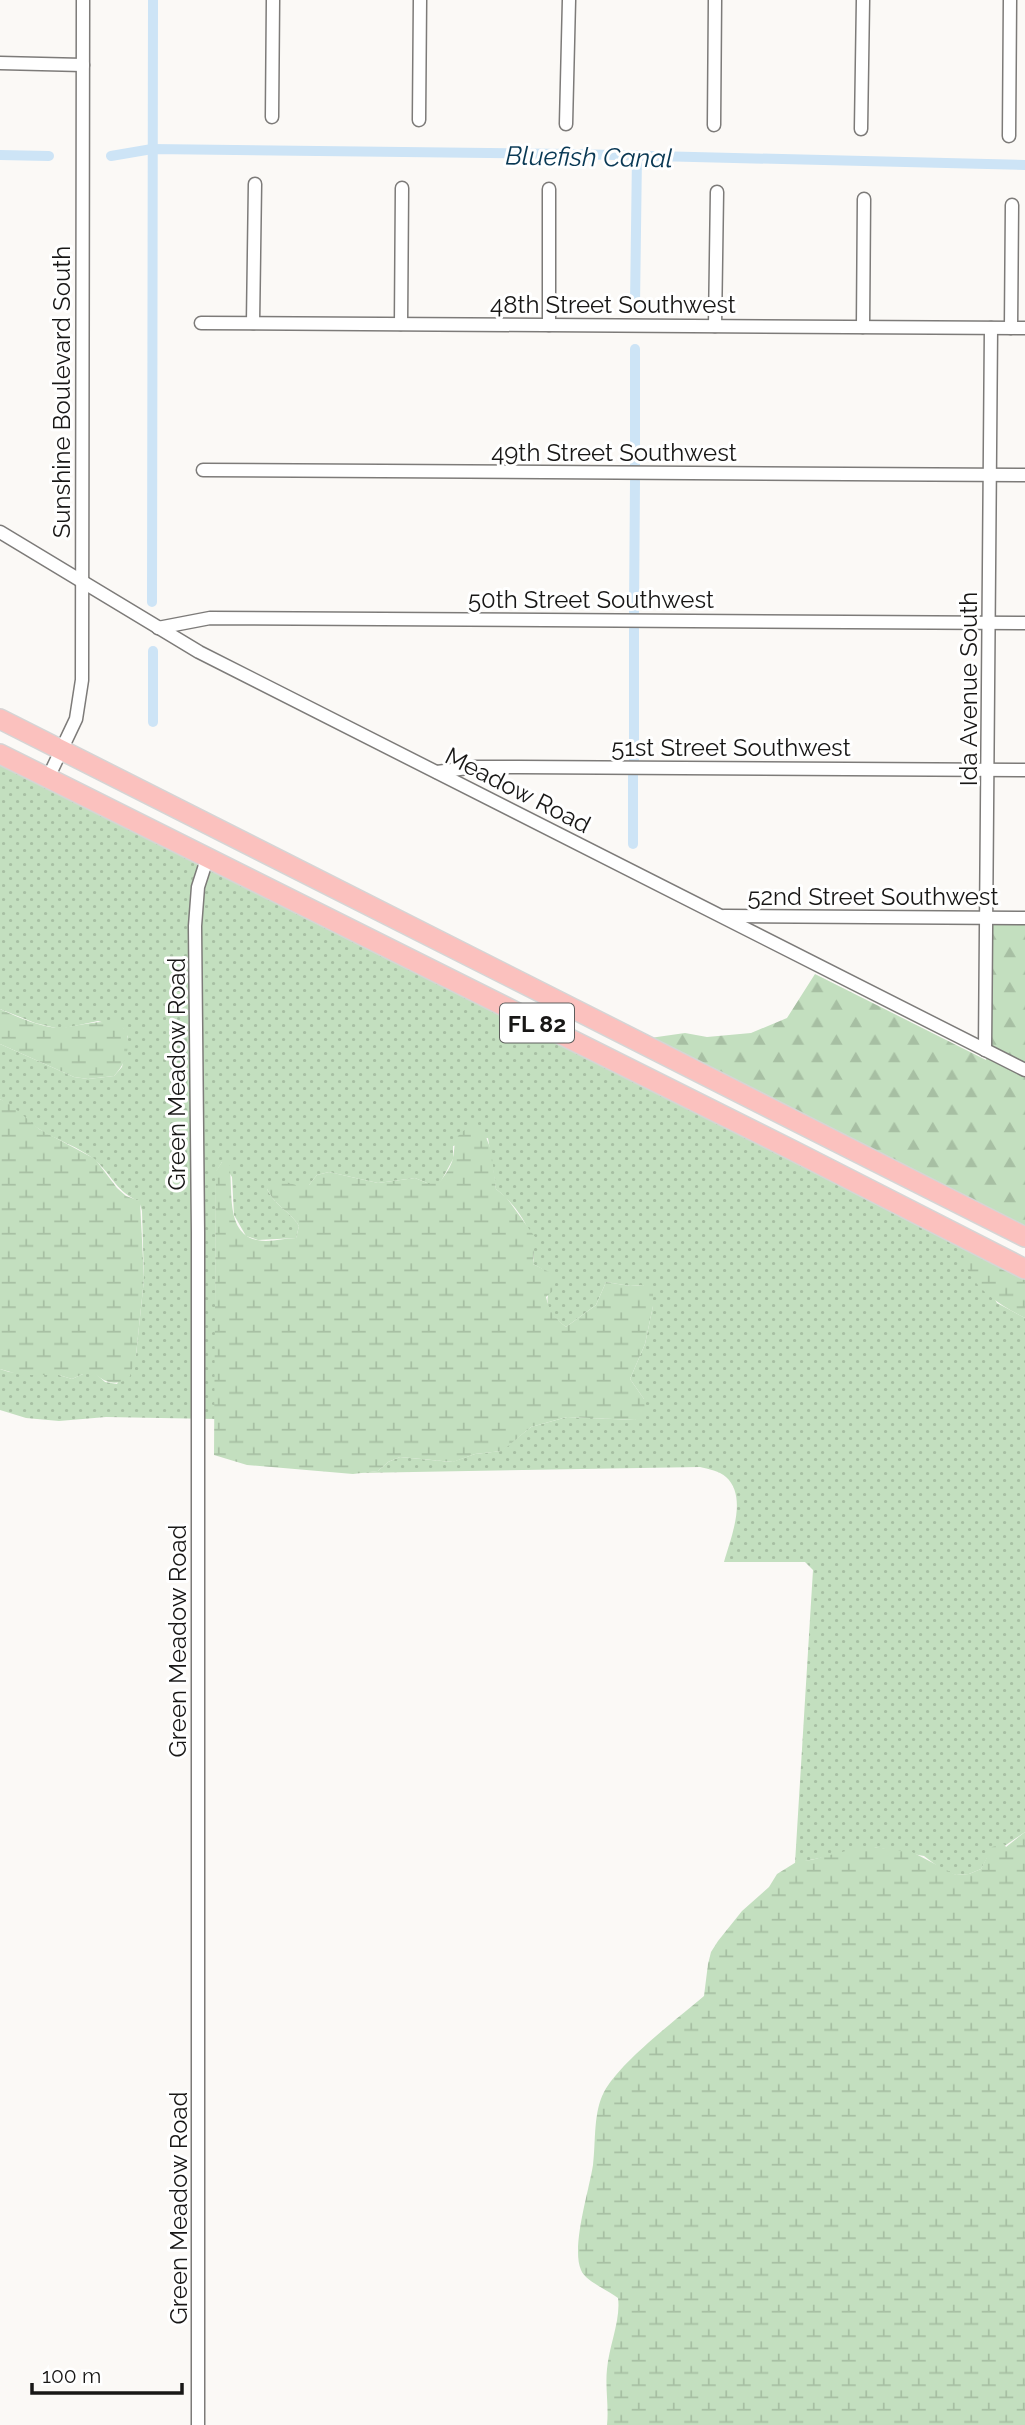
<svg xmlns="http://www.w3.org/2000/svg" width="1025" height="2425" font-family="Raleway,sans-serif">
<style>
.grass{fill:url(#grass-dots)}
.forest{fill:url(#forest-firs)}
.wetland{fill:url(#wetland-marsh)}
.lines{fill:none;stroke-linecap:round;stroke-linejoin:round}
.canal{stroke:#cde4f6;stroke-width:10}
.minor-casing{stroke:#7d7b79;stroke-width:15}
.highway-casing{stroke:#d5d5d5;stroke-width:22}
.minor{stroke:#fff;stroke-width:12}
.highway{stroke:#fbc1be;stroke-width:19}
.labels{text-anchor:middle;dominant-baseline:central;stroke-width:6;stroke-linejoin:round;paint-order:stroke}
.shield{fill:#fff;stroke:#5d5d5c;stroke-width:2}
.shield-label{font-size:23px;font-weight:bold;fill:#181716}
.street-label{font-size:24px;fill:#181716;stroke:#fff}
.water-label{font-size:26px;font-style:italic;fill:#093854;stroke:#fff}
</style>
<defs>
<pattern id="grass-dots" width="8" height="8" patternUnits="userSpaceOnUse" patternTransform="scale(1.75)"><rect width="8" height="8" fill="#c3dfbf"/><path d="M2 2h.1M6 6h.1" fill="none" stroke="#a7bfa3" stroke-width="1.8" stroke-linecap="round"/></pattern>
<pattern id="forest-firs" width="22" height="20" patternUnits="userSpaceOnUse" patternTransform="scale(1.75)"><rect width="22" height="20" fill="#c3dfbf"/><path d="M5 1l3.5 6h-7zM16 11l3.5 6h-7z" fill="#a7bfa3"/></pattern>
<pattern id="wetland-marsh" width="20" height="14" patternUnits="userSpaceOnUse" patternTransform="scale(1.75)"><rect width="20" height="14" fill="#c3dfbf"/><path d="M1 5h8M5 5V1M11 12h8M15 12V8" fill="none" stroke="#a7bfa3"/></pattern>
</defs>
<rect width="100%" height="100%" fill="#fbf9f6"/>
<path class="grass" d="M0 761 963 1244 997 1303 1025 1318V1832L987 1858 981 1869 969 1874 956 1875 944 1871 924 1856 874 1847 795 1863 813 1570 805 1562H724C731 1537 748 1497 726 1477 720 1471 708 1469 700 1467L358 1473 378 1471 388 1462 400 1457 452 1462 475 1454 501 1451 531 1427 567 1417 635 1420 644 1399 630 1379 645 1344 653 1306 643 1285 630 1286 606 1282 596 1305 566 1327C543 1309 544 1301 555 1276L533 1264C538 1236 518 1206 496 1189L488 1138 453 1146V1159L440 1183H427L415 1178 378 1183 329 1172 317 1175 309 1185 267 1189C275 1206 290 1211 299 1226L296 1238 258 1240 246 1236 234 1215 232 1177 222 1162 216 1172 215 1419 106 1417 59 1421 26 1418 0 1410V1369L9 1372 59 1375 72 1379 83 1374H96L105 1382 117 1384 136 1355 144 1279 142 1211 139 1201C117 1193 112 1175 96 1161 80 1147 56 1140 39 1129 25 1120 13 1108 0 1099V1044L74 1077 88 1079 114 1076 122 1067 128 1037 123 1028 98 1021 60 1029 35 1023 0 1009Z"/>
<path class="forest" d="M991 918H1025V1231L643 1039 685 1033 707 1037 751 1033 787 1018 815 974 986 1060Z"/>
<g class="wetland">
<path d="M0 1009C17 1017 38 1026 57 1028 74 1029 129 1007 128 1042 128 1056 123 1066 114 1076L88 1079 74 1077 0 1044Z"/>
<path d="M0 1099 11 1105 39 1129 95 1159 117 1188 126 1196 140 1201 144 1279 136 1355 129 1379C115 1385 107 1384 95 1374H83L72 1379 59 1375H21L0 1369Z"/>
<path d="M469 1127H482L491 1150 496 1189 506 1197 535 1237 533 1264 555 1275V1289L546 1297C549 1311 555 1318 566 1327L596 1305 606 1282 630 1286 643 1285 653 1293V1306L645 1344 630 1379 644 1399 645 1413 635 1420 567 1417 531 1427 502 1451 475 1454 453 1462 400 1457 388 1462 378 1471 353 1474 247 1465 214 1455 216 1171 222 1162 229 1163C234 1187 224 1233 257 1240 270 1243 283 1238 296 1238L299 1226C290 1211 275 1206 267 1189L272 1178 296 1185H309L317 1175 329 1172 378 1183 415 1178 427 1183H439C444 1176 449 1170 452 1162 457 1144 450 1139 469 1127Z"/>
<path d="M963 1244 1025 1275V1318C996 1303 960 1281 963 1244Z"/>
<path d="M1025 1832V2425H607C609 2406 605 2388 607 2369 609 2346 621 2319 618 2298 608 2290 585 2281 581 2270 571 2247 589 2191 593 2165 596 2142 593 2113 604 2092 621 2061 676 2020 704 1996L708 1964 711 1952 718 1941 742 1911 769 1887 777 1874 798 1861 811 1860 861 1847H874L912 1852 956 1875 969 1874 981 1869 992 1847 1004 1844 1006 1847Z"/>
</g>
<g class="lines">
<g class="canal">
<path d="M0 155 49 156"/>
<path d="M111 156 152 149 574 154 1025 165"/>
<path d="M635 305 637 155"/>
<path d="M635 465V349"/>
<path d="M152 602 153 0"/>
<path d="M634 612 635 481"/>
<path d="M153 651V722"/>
<path d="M634 760V629"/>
<path d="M633 844V776"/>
</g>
<defs>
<g id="minor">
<path d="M0 63 83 65"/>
<path d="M272 117 273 0"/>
<path d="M419 120 420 0"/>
<path d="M566 124 569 0"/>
<path d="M714 125 715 0"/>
<path d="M861 129 863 0"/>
<path d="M1009 136 1010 0"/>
<path d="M549 189V325"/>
<path d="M201 323 1025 328"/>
<path d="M253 323 255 184"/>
<path d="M401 324 402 188"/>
<path d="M715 326 717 192"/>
<path d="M863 327 864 199"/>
<path d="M1011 328 1012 205"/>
<path d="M203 470 1025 475"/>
<path d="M0 532 199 652 1025 1070"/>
<path d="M158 628 210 618 1025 623"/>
<path d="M437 772 475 767H519L1025 770"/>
<path d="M48 778 76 719 82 680 83 0"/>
<path d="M724 916 1025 918"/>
<path d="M985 1050 991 328"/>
<path d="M198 2425V1232L195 926 198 887 207 859"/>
</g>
<g id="highway">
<path d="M0 719 1025 1237"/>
<path d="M0 754 794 1151 1025 1269"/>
</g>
</defs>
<use href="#minor" class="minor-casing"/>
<use href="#highway" class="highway-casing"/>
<use href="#minor" class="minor"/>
<use href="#highway" class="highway"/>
</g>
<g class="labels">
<rect class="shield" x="500" y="1003.5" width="74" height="39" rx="5"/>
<g class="shield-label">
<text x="537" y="1023">FL 82</text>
</g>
<g class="street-label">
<text x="613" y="304">48th Street Southwest</text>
<text transform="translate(61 392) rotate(-90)">Sunshine Boulevard South</text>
<text x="614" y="452">49th Street Southwest</text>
<text x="591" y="599">50th Street Southwest</text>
<text transform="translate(968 689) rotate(-90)">Ida Avenue South</text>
<text x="731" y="747">51st Street Southwest</text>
<text transform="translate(518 790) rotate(27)">Meadow Road</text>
<text x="873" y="896">52nd Street Southwest</text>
<text transform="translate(176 1074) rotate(-90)">Green Meadow Road</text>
<text transform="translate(177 1641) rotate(-90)">Green Meadow Road</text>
<text transform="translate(178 2208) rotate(-90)">Green Meadow Road</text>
</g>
<g class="water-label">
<text transform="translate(589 157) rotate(1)">Bluefish Canal</text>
</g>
</g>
<path d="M32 2383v10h150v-10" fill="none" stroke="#181716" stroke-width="3.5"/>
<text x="42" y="2383" font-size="21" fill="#181716" stroke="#ffffff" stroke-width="5" paint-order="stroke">100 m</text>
</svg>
